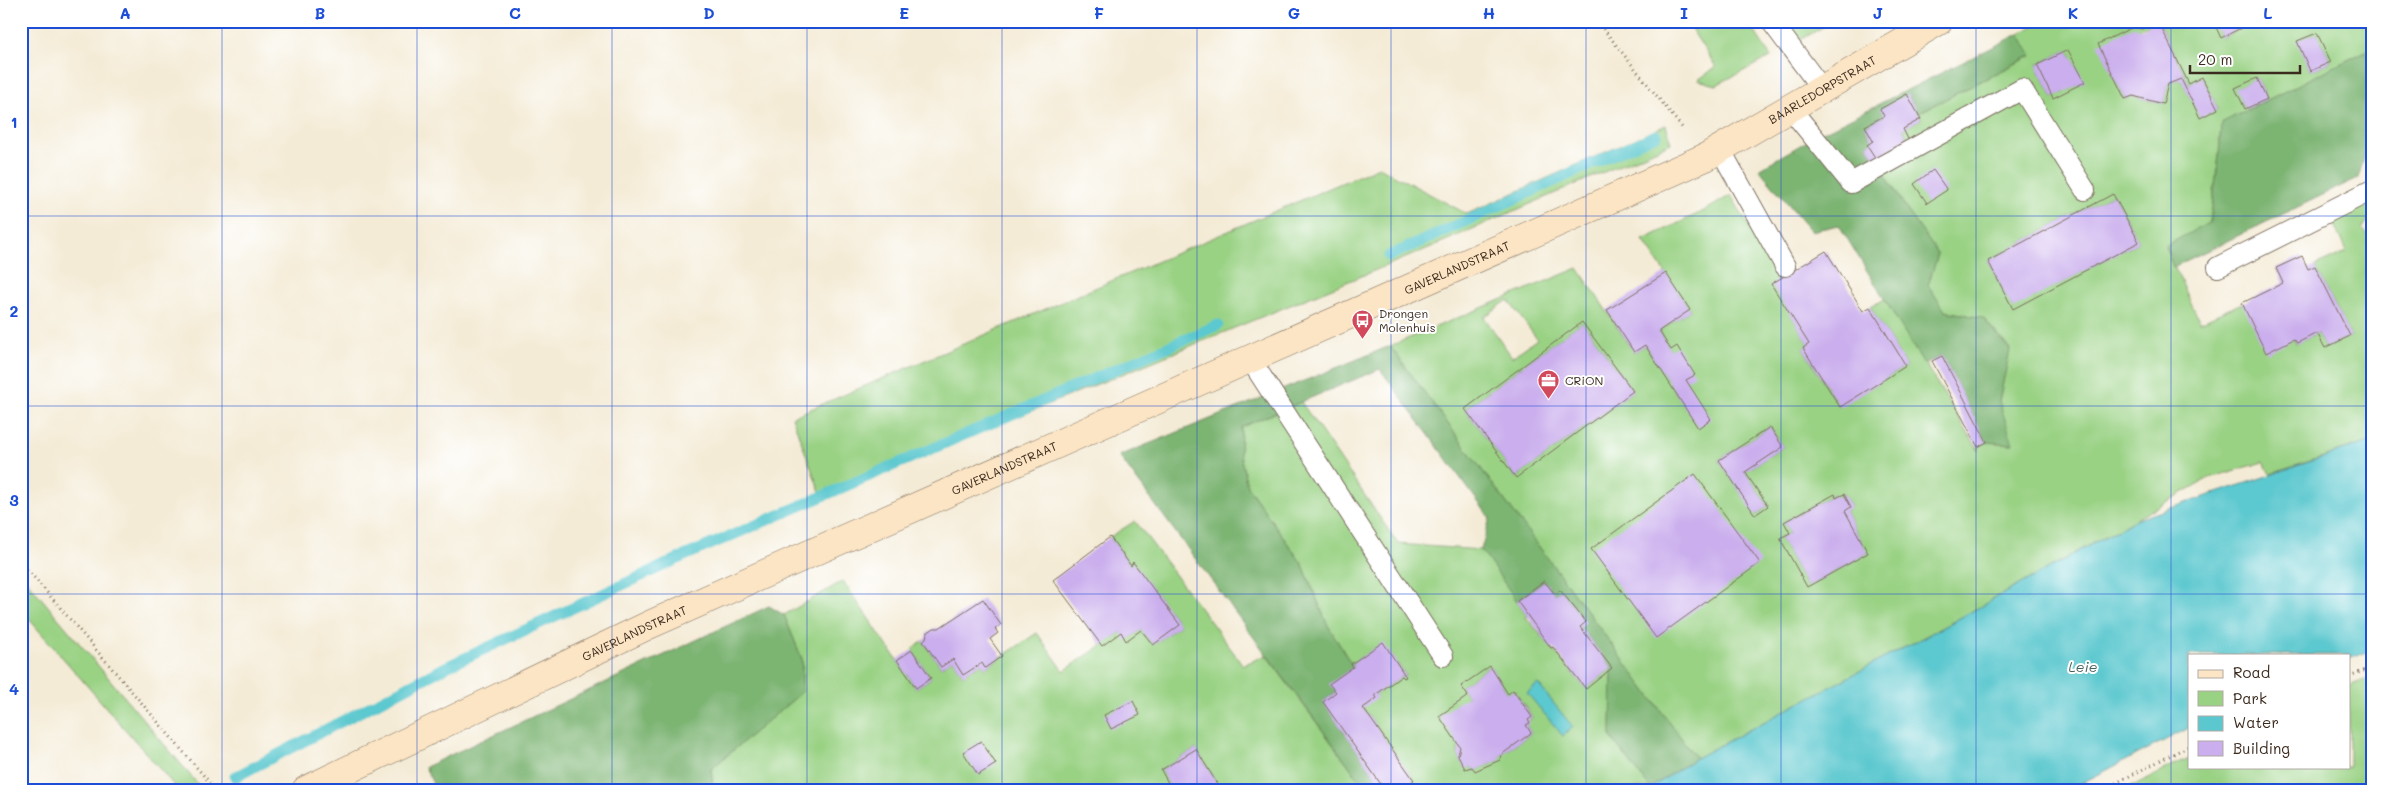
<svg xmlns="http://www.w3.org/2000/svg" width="2393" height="811" font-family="Mali,sans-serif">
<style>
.green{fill:#9ad284;stroke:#6a7e51;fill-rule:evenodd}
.forest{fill:#7bb472;stroke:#5b6f48}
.water{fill:#5bc8cf;stroke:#4b7976}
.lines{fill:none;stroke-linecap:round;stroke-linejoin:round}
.stream{stroke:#5bc8cf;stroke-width:11}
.building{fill:#caaeed}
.lane-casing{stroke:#7c6e5e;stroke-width:22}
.secondary-casing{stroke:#7c6e5e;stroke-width:29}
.path{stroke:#7c6e5e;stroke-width:3;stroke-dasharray:1 4;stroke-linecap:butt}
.lane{stroke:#fff;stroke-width:20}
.secondary{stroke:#fce5c4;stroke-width:28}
.grid{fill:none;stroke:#1d4ed8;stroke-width:1;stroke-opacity:0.55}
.labels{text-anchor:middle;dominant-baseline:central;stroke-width:4;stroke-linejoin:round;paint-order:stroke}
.street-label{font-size:12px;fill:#3b2a1e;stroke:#fff}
.poi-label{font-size:12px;fill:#3b2a1e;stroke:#fff;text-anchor:start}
.water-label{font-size:14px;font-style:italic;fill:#46615c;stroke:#fff}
.neatline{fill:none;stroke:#1d4ed8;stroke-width:2}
.grid-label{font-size:16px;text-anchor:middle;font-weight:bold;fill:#1d4ed8}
</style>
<rect width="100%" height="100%" fill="#fff"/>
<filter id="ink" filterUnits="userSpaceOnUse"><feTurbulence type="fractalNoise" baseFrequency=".02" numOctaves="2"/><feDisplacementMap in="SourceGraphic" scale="10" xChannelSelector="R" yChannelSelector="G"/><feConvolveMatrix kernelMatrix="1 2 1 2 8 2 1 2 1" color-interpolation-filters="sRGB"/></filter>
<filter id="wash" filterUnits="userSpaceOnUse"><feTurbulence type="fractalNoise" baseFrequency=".0096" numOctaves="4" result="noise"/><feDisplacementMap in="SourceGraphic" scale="20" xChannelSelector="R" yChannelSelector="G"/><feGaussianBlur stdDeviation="1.12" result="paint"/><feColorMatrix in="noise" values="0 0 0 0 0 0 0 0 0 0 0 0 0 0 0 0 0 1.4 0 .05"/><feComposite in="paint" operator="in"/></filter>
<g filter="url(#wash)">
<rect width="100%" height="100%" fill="#f4ebd6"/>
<g class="green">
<path d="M1686 21H1748L1771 57 1716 85 1698 80 1716 67Z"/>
<path d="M1785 21H1833L1802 39Z"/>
<path d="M2043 21H2213L2221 38 2255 21H2372V48L2221 123 2219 156 2210 222 2165 247 2200 322 2242 303 2294 339 2296 343 2317 333 2325 348 2350 336 2315 266 2346 252 2332 220 2372 199V215L2362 229 2372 238V441L2270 474 2264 462 2209 478 1958 619 1696 758 1390 346 1578 268 1634 352 1645 345 1698 427C1688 391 1680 363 1659 331L1690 310 1643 240 1706 210 1731 195 1779 279 1772 284 1809 344 1803 348 1839 407 1906 366 1870 307 1885 299 1979 451 1978 447 1987 442 2012 444 1999 401 2010 349 1983 318 1945 311 1928 285 1938 254 1907 210 1876 159 1909 141 1903 129 1921 119 1918 113 2031 56 2019 34ZM2158 21 2189 84 2202 78 2218 109 2200 117 2181 79 2168 84 2163 104 2133 96 2125 99 2099 44ZM2317 33 2331 62 2310 71 2298 41ZM2068 50 2084 82 2053 98 2037 65ZM2257 78 2267 99 2245 109 2236 88ZM2113 194 2139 242 2013 308 1988 261ZM1508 300 1537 339 1512 357 1484 317ZM1582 322 1633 391 1516 478 1465 409ZM1770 427 1783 447 1745 472 1768 506 1756 515 1719 460ZM1834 494 1836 498 1844 494 1851 507 1845 511 1868 553 1807 587 1780 538 1790 533 1784 522Z"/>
<path d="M1666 125 1671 143 1415 254 822 497 792 417 1379 167 1467 214Z"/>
<path d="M1301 402 1398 544 1481 550 1528 616 1526 617 1586 689 1612 668 1611 737 1650 788 1415 790 1410 783 1414 780 1363 708 1375 695 1402 676 1404 678 1406 676 1383 643 1351 664 1327 624 1303 565 1247 486 1240 454 1241 427ZM1490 666 1508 694 1514 690 1532 717 1526 725 1531 733 1501 755 1499 760 1475 771 1472 767 1465 768 1458 755V750L1460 747 1468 696 1461 686Z"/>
<path d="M1135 521 1243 665 1266 655 1367 790H1221L1196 749 1161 770 1172 790H713L711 769 802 692V659L784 615 843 581 916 688 931 678 912 650 923 641 941 667 953 659 963 675 982 663 985 668 1037 633 1064 671 1121 632 1127 640 1141 630 1153 645 1180 625 1133 563 1131 566 1110 537Z"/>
<path d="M21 574 201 788V790H178L21 610Z"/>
<path d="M2372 677V790H2124L2189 758V767H2349V686Z"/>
</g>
<g class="forest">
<path d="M2019 34 2032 55 1918 113 1907 94 1884 116 1865 126 1873 141 1867 145 1907 210 1938 254 1928 285 1945 311 1983 318 2010 350 1999 401 2013 444 1987 442 1942 356 1924 364 1839 225 1811 231 1759 169 1823 132Z"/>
<path d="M2372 48V143L2368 146 2358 178 2173 267 2165 246 2210 222 2219 156 2221 123Z"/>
<path d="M1390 346 1696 758 1650 788 1611 737 1612 668 1580 627 1560 590 1555 594 1544 581 1517 601 1481 550 1490 518 1380 369 1241 427 1240 454 1247 486 1303 565 1327 624 1353 667 1330 684 1336 692 1323 702 1385 790H1367L1119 456Z"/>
<path d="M769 606 784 615 802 659V692L711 769 713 790H436L425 767Z"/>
</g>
<g class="water">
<path d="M2372 441V650L2349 659V655H2189V728L2068 790H1648L1696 758 1958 619 2135 520Z"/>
<path d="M1538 684 1573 727 1563 736 1527 693Z"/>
</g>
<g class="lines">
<g class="stream">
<path d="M1389 256 1656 135"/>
<path d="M235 777 446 667 682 557 1218 325"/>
</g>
</g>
<g id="blocks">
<g class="building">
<path d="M2158 21 2189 84 2202 77 2218 109 2200 118 2181 79 2168 84 2163 104 2133 96 2125 99 2098 44 2133 27 2142 29Z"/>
<path d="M2213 21H2255L2221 38Z"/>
<path d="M2317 33 2331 62 2310 71 2297 41Z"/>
<path d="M2068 50 2085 82 2053 98 2037 65Z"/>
<path d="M2257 78 2267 99 2245 109 2235 88Z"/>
<path d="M1907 94 1921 119 1903 129 1909 141 1876 159 1867 145 1873 141 1865 126 1884 116 1880 109Z"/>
<path d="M1933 170 1947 190 1927 203 1914 184Z"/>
<path d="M2113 194 2139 242 2013 309 1988 261Z"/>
<path d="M1826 251 1863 311 1870 307 1906 366 1840 407 1803 348 1809 344 1771 284Z"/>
<path d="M2302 256 2308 269 2315 266 2350 336 2325 348 2317 333 2297 343 2294 339 2266 353 2242 303 2283 283 2276 268Z"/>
<path d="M1666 273 1690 310 1659 331 1671 350 1677 346 1695 375 1686 380 1711 419 1698 428 1645 345 1634 352 1607 310Z"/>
<path d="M1582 322 1633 391 1516 478 1465 409Z"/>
<path d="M1942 356 1987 442 1978 447 1932 361Z"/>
<path d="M1770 427 1783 447 1745 472 1768 506 1755 515 1719 460Z"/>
<path d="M1695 474 1760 563 1656 638 1591 549Z"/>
<path d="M1835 494 1836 498 1844 494 1851 507 1845 511 1868 553 1807 587 1780 538 1790 533 1784 522Z"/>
<path d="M1110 537 1131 566 1133 562 1180 625 1153 645 1141 630 1126 641 1121 632 1102 646 1053 580Z"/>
<path d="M1544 581 1555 594 1560 590 1586 622 1580 627 1612 668 1586 689 1553 647 1551 648 1517 601Z"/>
<path d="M983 599 1001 625 995 629 998 633 990 639 1002 656 985 668 982 663 963 675 953 659 941 667 923 641 926 638 927 633 934 628H939Z"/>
<path d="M1383 642 1406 677 1404 678 1402 676 1375 695 1377 698 1363 708 1414 780 1410 783 1415 790H1385L1323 702 1336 692 1329 684 1353 667 1351 664Z"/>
<path d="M912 650 931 678 916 688 897 660Z"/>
<path d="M1490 666 1508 694 1513 690 1532 717 1528 720 1530 723 1526 725 1531 733 1501 755 1500 760 1475 771 1472 767 1465 769 1458 755 1460 747 1439 716 1468 696 1461 686Z"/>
<path d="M1133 701 1140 715 1111 729 1104 715Z"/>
<path d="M981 741 996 764 978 775 963 752Z"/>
<path d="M1196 749 1221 790H1172L1161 770Z"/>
</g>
</g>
</g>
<g filter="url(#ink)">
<use href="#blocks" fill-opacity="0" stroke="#7c6e5e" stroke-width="1"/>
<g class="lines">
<defs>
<g id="lane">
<path d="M1771 21 1822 89"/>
<path d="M1790 108 1851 183 2022 89 2085 190"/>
<path d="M1720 149 1785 266"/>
<path d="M2218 267 2372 190"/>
<path d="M1250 359 1443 656"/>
</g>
<g id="secondary">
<path id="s1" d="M306 790 649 625 1706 157 1939 21"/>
</g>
</defs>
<use href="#lane" class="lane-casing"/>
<use href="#secondary" class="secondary-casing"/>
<g class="path">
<path d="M1597 21 1684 130"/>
<path d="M21 562 216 790"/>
<path d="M2349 676 2372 668"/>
<path d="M2102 790 2189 746"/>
</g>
<use href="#lane" class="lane"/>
<use href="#secondary" class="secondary"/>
</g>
</g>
<path class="grid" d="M222 21V790M417 21V790M612 21V790M807 21V790M1002 21V790M1197 21V790M1391 21V790M1586 21V790M1781 21V790M1976 21V790M2171 21V790M21 216H2372M21 406H2372M21 594H2372"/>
<defs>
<symbol id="bus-pin" viewBox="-11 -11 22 30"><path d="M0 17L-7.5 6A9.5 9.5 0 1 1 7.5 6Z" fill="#d1495b" stroke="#fff"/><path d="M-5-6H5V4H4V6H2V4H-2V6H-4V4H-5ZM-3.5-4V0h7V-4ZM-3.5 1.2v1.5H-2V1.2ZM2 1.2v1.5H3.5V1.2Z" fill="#fff"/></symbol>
<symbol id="office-pin" viewBox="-11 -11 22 30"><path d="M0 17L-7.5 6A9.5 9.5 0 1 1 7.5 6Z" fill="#d1495b" stroke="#fff"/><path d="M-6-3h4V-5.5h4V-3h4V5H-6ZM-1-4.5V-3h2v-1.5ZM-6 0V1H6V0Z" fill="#fff"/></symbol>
</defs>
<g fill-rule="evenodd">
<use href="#bus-pin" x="1350" y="308" width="25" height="34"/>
<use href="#office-pin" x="1536" y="368" width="25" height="34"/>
</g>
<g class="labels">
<g class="street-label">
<text stroke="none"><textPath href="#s1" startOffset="1671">BAARLEDORPSTRAAT</textPath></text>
<text stroke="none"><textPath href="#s1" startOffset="1264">GAVERLANDSTRAAT</textPath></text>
<text stroke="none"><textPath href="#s1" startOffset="769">GAVERLANDSTRAAT</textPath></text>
<text stroke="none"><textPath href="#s1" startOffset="364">GAVERLANDSTRAAT</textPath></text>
</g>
<g class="poi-label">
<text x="1379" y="313">Drongen<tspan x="1379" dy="14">Molenhuis</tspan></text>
<text x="1565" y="380">CRiON</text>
</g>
<g class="water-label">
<text x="2083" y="666">Leie</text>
</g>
</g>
<rect width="2393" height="811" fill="none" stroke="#fff" stroke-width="55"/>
<rect x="2188" y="654" width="162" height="115" fill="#ffffff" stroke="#b1aaa5"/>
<rect x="2198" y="670" width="25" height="8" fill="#fce5c4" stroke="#b1aaa5"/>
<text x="2233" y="678" font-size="15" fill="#3b2a1e">Road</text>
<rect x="2198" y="691" width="25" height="15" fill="#9ad284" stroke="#b1aaa5"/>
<text x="2233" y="704" font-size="15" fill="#3b2a1e">Park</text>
<rect x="2198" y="716" width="25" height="15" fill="#5bc8cf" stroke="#b1aaa5"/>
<text x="2233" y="728" font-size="15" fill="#3b2a1e">Water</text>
<rect x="2198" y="741" width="25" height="15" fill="#caaeed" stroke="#b1aaa5"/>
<text x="2233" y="754" font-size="15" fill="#3b2a1e">Building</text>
<path d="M2190 65v8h110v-8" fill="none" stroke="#3b2a1e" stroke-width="2.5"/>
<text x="2198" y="65" font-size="15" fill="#3b2a1e" stroke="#ffffff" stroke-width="4" paint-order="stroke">20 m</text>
<rect x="28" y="28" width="2338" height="756" class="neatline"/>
<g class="grid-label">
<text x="125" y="19">A</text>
<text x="320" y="19">B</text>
<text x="515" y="19">C</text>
<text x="709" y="19">D</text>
<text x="904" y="19">E</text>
<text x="1099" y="19">F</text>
<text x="1294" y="19">G</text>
<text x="1489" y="19">H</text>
<text x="1684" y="19">I</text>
<text x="1878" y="19">J</text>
<text x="2073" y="19">K</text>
<text x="2268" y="19">L</text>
<text x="14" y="128">1</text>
<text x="14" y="317">2</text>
<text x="14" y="506">3</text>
<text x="14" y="695">4</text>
</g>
</svg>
